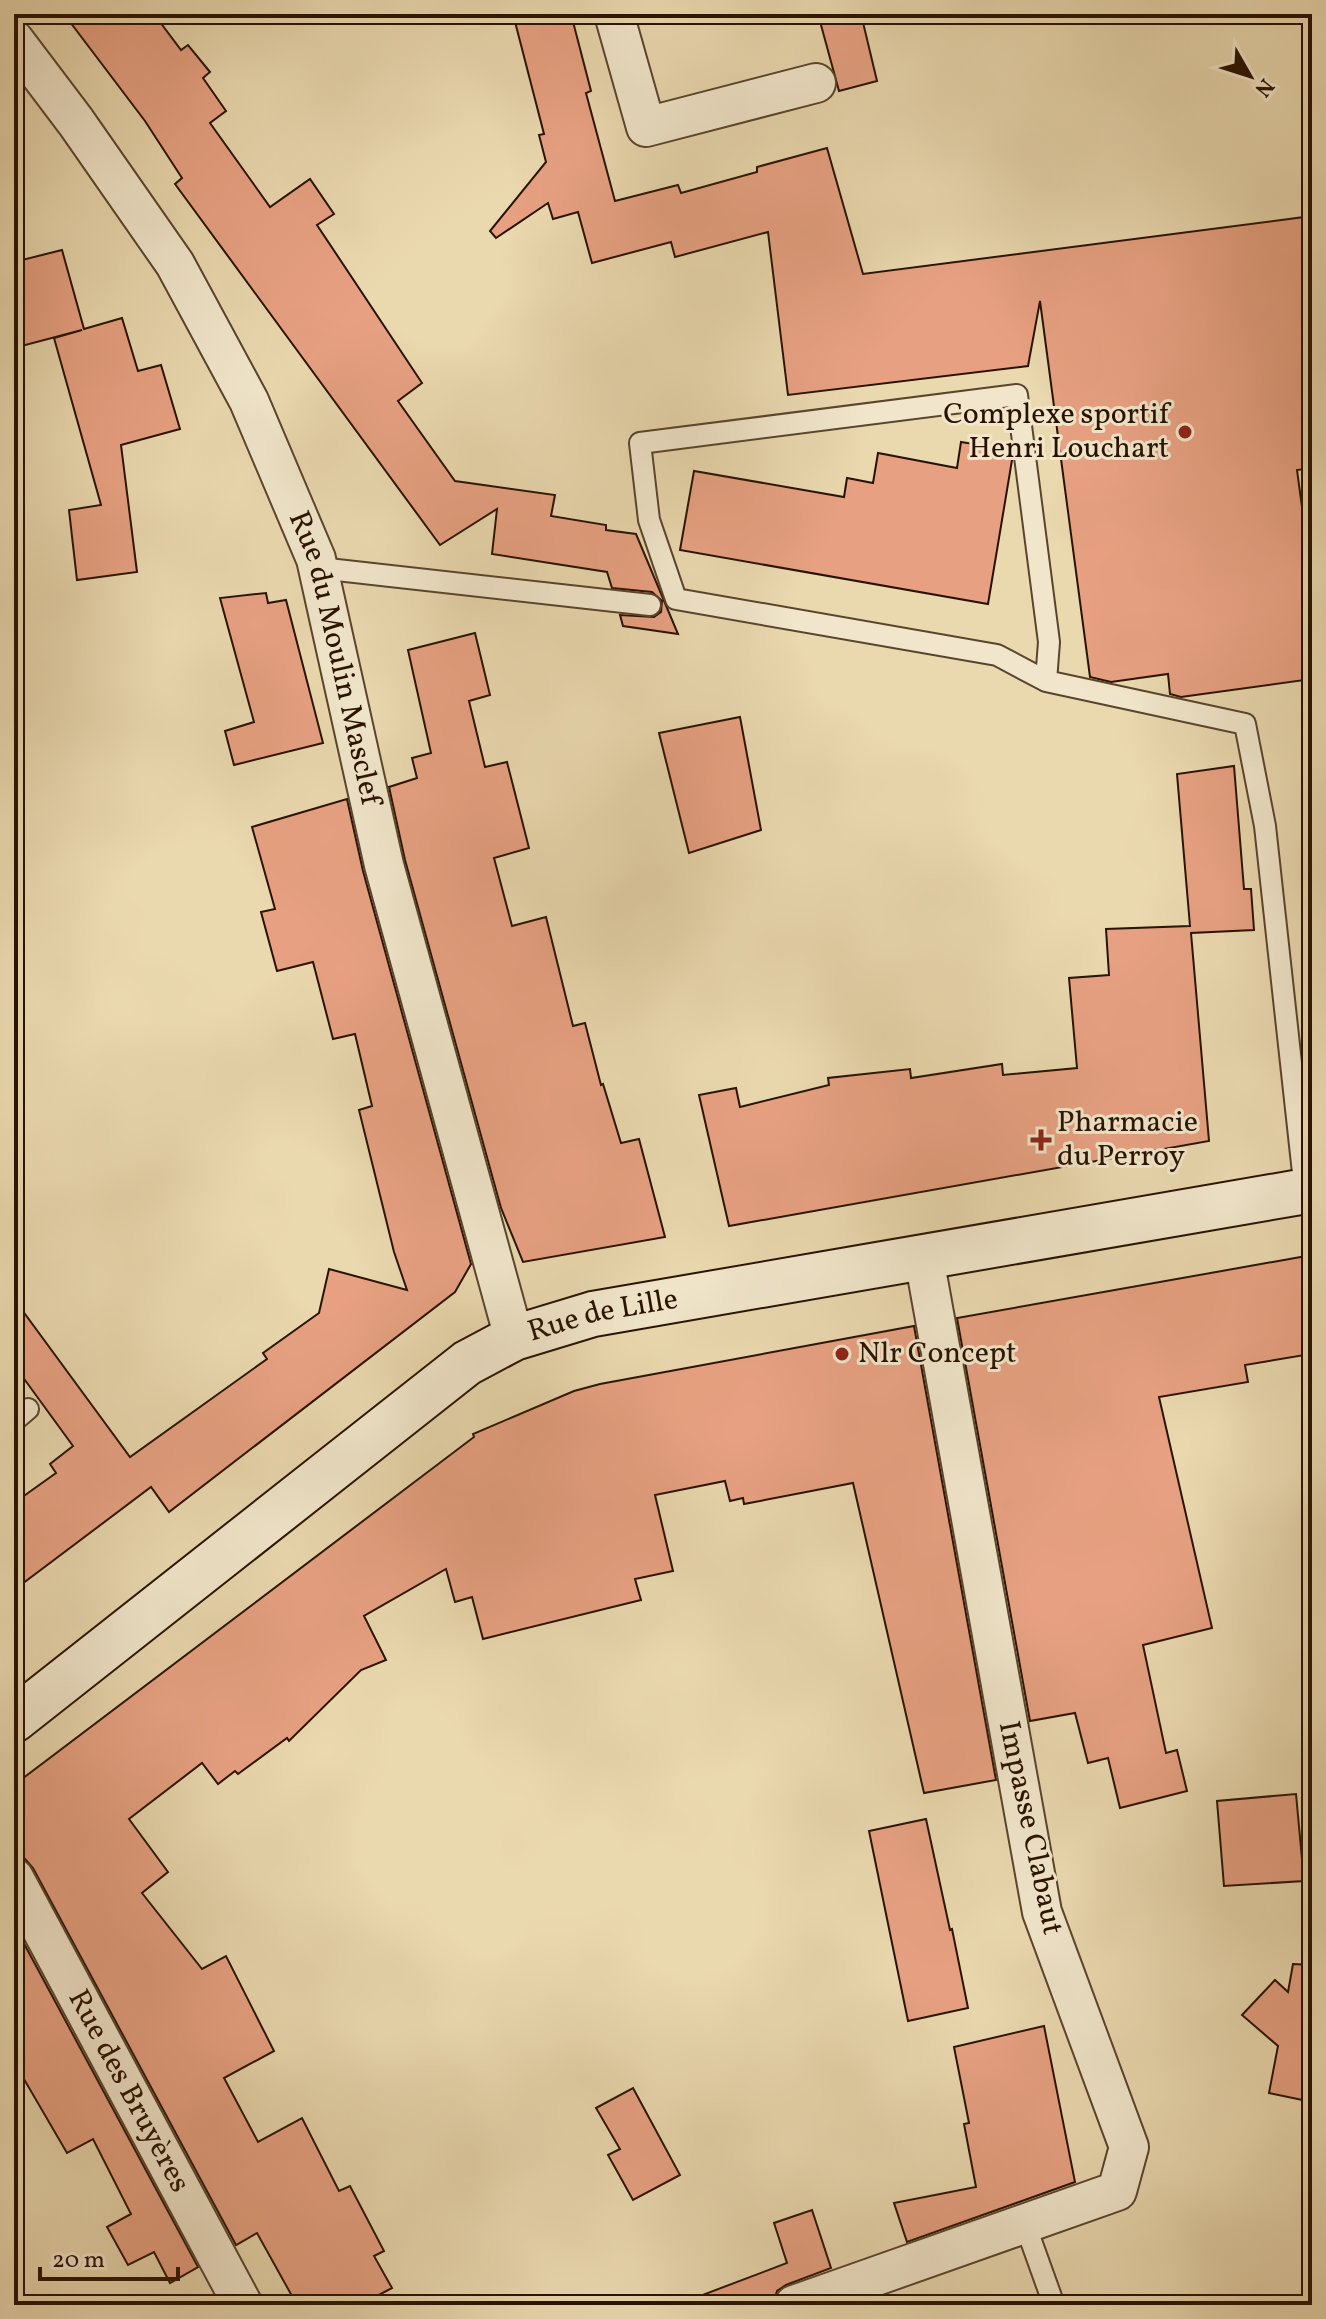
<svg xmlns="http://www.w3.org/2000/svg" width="1326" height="2319" font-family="Vollkorn,serif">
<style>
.building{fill:#e7a182;stroke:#291200;stroke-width:2}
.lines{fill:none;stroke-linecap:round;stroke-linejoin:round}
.service-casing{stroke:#59442c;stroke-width:24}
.minor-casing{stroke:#59442c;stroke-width:42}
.secondary-casing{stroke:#291200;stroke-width:48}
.service{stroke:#f1e6cb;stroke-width:20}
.minor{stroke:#f1e6cb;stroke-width:38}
.secondary{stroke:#f1e6cb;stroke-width:44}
.poi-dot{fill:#8f2418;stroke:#f1e6cb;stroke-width:3}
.labels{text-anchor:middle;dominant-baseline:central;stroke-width:6;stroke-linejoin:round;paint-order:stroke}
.poi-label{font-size:30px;fill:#291200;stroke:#f1e6cb;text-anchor:start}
.street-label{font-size:30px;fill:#291200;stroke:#f1e6cb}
</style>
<rect width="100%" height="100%" fill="#ead8af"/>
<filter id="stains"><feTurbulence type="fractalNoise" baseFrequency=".0025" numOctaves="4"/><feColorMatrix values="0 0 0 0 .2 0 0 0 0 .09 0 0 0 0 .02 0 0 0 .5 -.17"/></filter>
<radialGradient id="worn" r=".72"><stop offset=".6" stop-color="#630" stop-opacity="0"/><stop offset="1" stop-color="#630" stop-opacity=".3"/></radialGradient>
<g class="building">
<path d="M64 14H154L181 50 188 45 210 72 203 78 226 111 210 123 270 207 310 179 334 214 317 225 422 383 398 401 455 481 555 495 551 516 606 525V530L636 534 678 634 623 626 620 615 654 617 661 612 662 601 652 592 612 588 607 572 492 554 497 509 440 545 175 184 182 178 145 121Z"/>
<path d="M513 14H571L591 91 586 93 615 201 678 185 681 193 757 172V167L827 148 863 274 1312 216V468L1297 470 1312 581V679L1181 697 1170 694 1168 674 1111 682 1090 677 1040 301 1028 366 788 395 768 232 675 257 671 242 592 263 578 212 553 219 548 203 496 238 490 231 546 162 539 135 544 134Z"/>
<path d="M818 14H861L877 81 839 91Z"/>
<path d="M62 250 84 329 122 318 138 371 161 365 180 429 121 445 137 572 77 580 69 510 101 505 54 338 82 330 14 348V262Z"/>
<path d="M961 442 1011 450 1012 460 988 604 680 550 694 471 844 497 847 478 873 483 878 453 957 468Z"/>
<path d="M266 593 268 603 286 600 323 743 234 765 225 731 254 722 220 598Z"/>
<path d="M475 633 490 695 469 701 485 767 507 762 529 848 494 858 512 926 546 917 573 1026 585 1023 601 1085 603 1084 621 1143 639 1139 665 1237 523 1262 501 1208 405 860 389 787 417 778 412 758 431 753 408 650Z"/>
<path d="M740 717 761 830 689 853 659 733Z"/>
<path d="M1234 766 1244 889H1251L1254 930 1191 933 1209 1141 729 1226 699 1095 736 1088 740 1107 829 1085 828 1078 910 1069 911 1078 1002 1064 1003 1075 1077 1068 1069 978 1109 975 1106 929 1190 926 1177 774Z"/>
<path d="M347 799 363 871 471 1264 455 1292 169 1512 151 1487 14 1590V1503L56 1473 50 1464 73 1446 14 1365V1299L130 1457 267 1359 263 1353 319 1313 329 1269 407 1290 394 1252 359 1110 372 1106 355 1034 333 1039 313 962 277 971 261 912 275 909 252 827Z"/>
<path d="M1312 1255V1316L1304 1318 1311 1354 1245 1365 1248 1382 1159 1397 1212 1628 1143 1645 1166 1753 1177 1750 1187 1791 1120 1808 1108 1758 1088 1763 1075 1713 1030 1721 957 1318Z"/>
<path d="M914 1326 996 1780 924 1793 853 1483 744 1504 743 1498 730 1501 725 1481 655 1495 673 1571 635 1579 641 1600 483 1639 472 1597 455 1602 446 1569 364 1616 386 1660 361 1670 289 1741 287 1738 238 1774 235 1771 218 1784 202 1763 129 1819 168 1872 142 1893 202 1969 226 1956 274 2051 224 2078 258 2142 302 2118 339 2191 350 2186 384 2251 374 2256 392 2288 360 2305H297L257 2233 236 2245 33 1868 25 1859 14 1856V1785L474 1437 473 1434 574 1391 600 1384Z"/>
<path d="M1296 1794 1304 1881 1224 1886 1217 1801Z"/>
<path d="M926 1819 950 1930 952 1929 968 2008 908 2021 869 1831Z"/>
<path d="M14 1925 198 2267 170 2283 154 2252 128 2265 107 2227 131 2214 93 2139 67 2153 14 2062Z"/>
<path d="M1293 1964 1312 1965V2102L1269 2093 1278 2046 1242 2015 1275 1980 1288 1992Z"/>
<path d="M1044 2026 1075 2182 907 2242 894 2203 976 2187 964 2124 969 2123 954 2047Z"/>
<path d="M633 2088 680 2175 633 2200 608 2155 620 2149 596 2108Z"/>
<path d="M812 2210 831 2268 786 2285 777 2291 773 2305H685L684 2302 787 2263 774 2223Z"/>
</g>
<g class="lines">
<defs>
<g id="service">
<path d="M319 568 650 605"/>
<path d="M1046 681 1049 642 1017 395 640 443 649 520 676 599 997 655 1046 681 1245 724 1265 826 1305 1191"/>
<path d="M14 1421 28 1409"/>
<path d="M1025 2224 1054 2305"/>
</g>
<g id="minor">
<path d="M614 14 646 127 816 83"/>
<path id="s1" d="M14 40 76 122 175 264 249 401 316 559 384 865 514 1338"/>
<path id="s2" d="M14 1878 243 2305"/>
<path d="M794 2305 1117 2191 1129 2147 1042 1912 924 1258"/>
</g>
<g id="secondary">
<path id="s3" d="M14 1720 467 1363 514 1338 593 1314 1312 1190"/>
</g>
</defs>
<use href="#service" class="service-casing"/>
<use href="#minor" class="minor-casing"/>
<use href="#secondary" class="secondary-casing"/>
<use href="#service" class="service"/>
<use href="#minor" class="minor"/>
<use href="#secondary" class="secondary"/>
</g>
<g class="poi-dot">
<circle cx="1185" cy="432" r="8"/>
<path d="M1037 1128h8v8h8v8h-8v8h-8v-8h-8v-8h8z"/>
<circle cx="842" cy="1354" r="8"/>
</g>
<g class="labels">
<g class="poi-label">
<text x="1169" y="415" text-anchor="end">Complexe sportif<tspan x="1169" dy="34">Henri Louchart</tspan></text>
<text x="1057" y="1123">Pharmacie<tspan x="1057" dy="34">du Perroy</tspan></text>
<text x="858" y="1354">Nlr Concept</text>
</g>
<g class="street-label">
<text stroke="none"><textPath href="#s1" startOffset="704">Rue du Moulin Masclef</textPath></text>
<text stroke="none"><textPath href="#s3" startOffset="722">Rue de Lille</textPath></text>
<text transform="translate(1030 1828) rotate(78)">Impasse Clabaut</text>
<text stroke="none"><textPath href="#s2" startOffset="242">Rue des Bruyères</textPath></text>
</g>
</g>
<rect width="1326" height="2319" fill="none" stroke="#ead8af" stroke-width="48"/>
<rect x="16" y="16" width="1294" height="2287" fill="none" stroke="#291200" stroke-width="4"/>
<rect x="24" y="24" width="1278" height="2271" fill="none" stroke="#291200" stroke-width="2"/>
<g transform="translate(1250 76) rotate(129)" stroke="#f1e6cb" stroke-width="6" paint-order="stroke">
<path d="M0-6L14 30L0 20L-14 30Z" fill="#291200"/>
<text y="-12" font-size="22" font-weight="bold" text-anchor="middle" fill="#291200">N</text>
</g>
<path d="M40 2267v12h138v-12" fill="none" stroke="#291200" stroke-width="4"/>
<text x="52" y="2267" font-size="24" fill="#291200" stroke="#f1e6cb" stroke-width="6" paint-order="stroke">20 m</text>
<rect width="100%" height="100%" filter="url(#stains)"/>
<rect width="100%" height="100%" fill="url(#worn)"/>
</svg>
